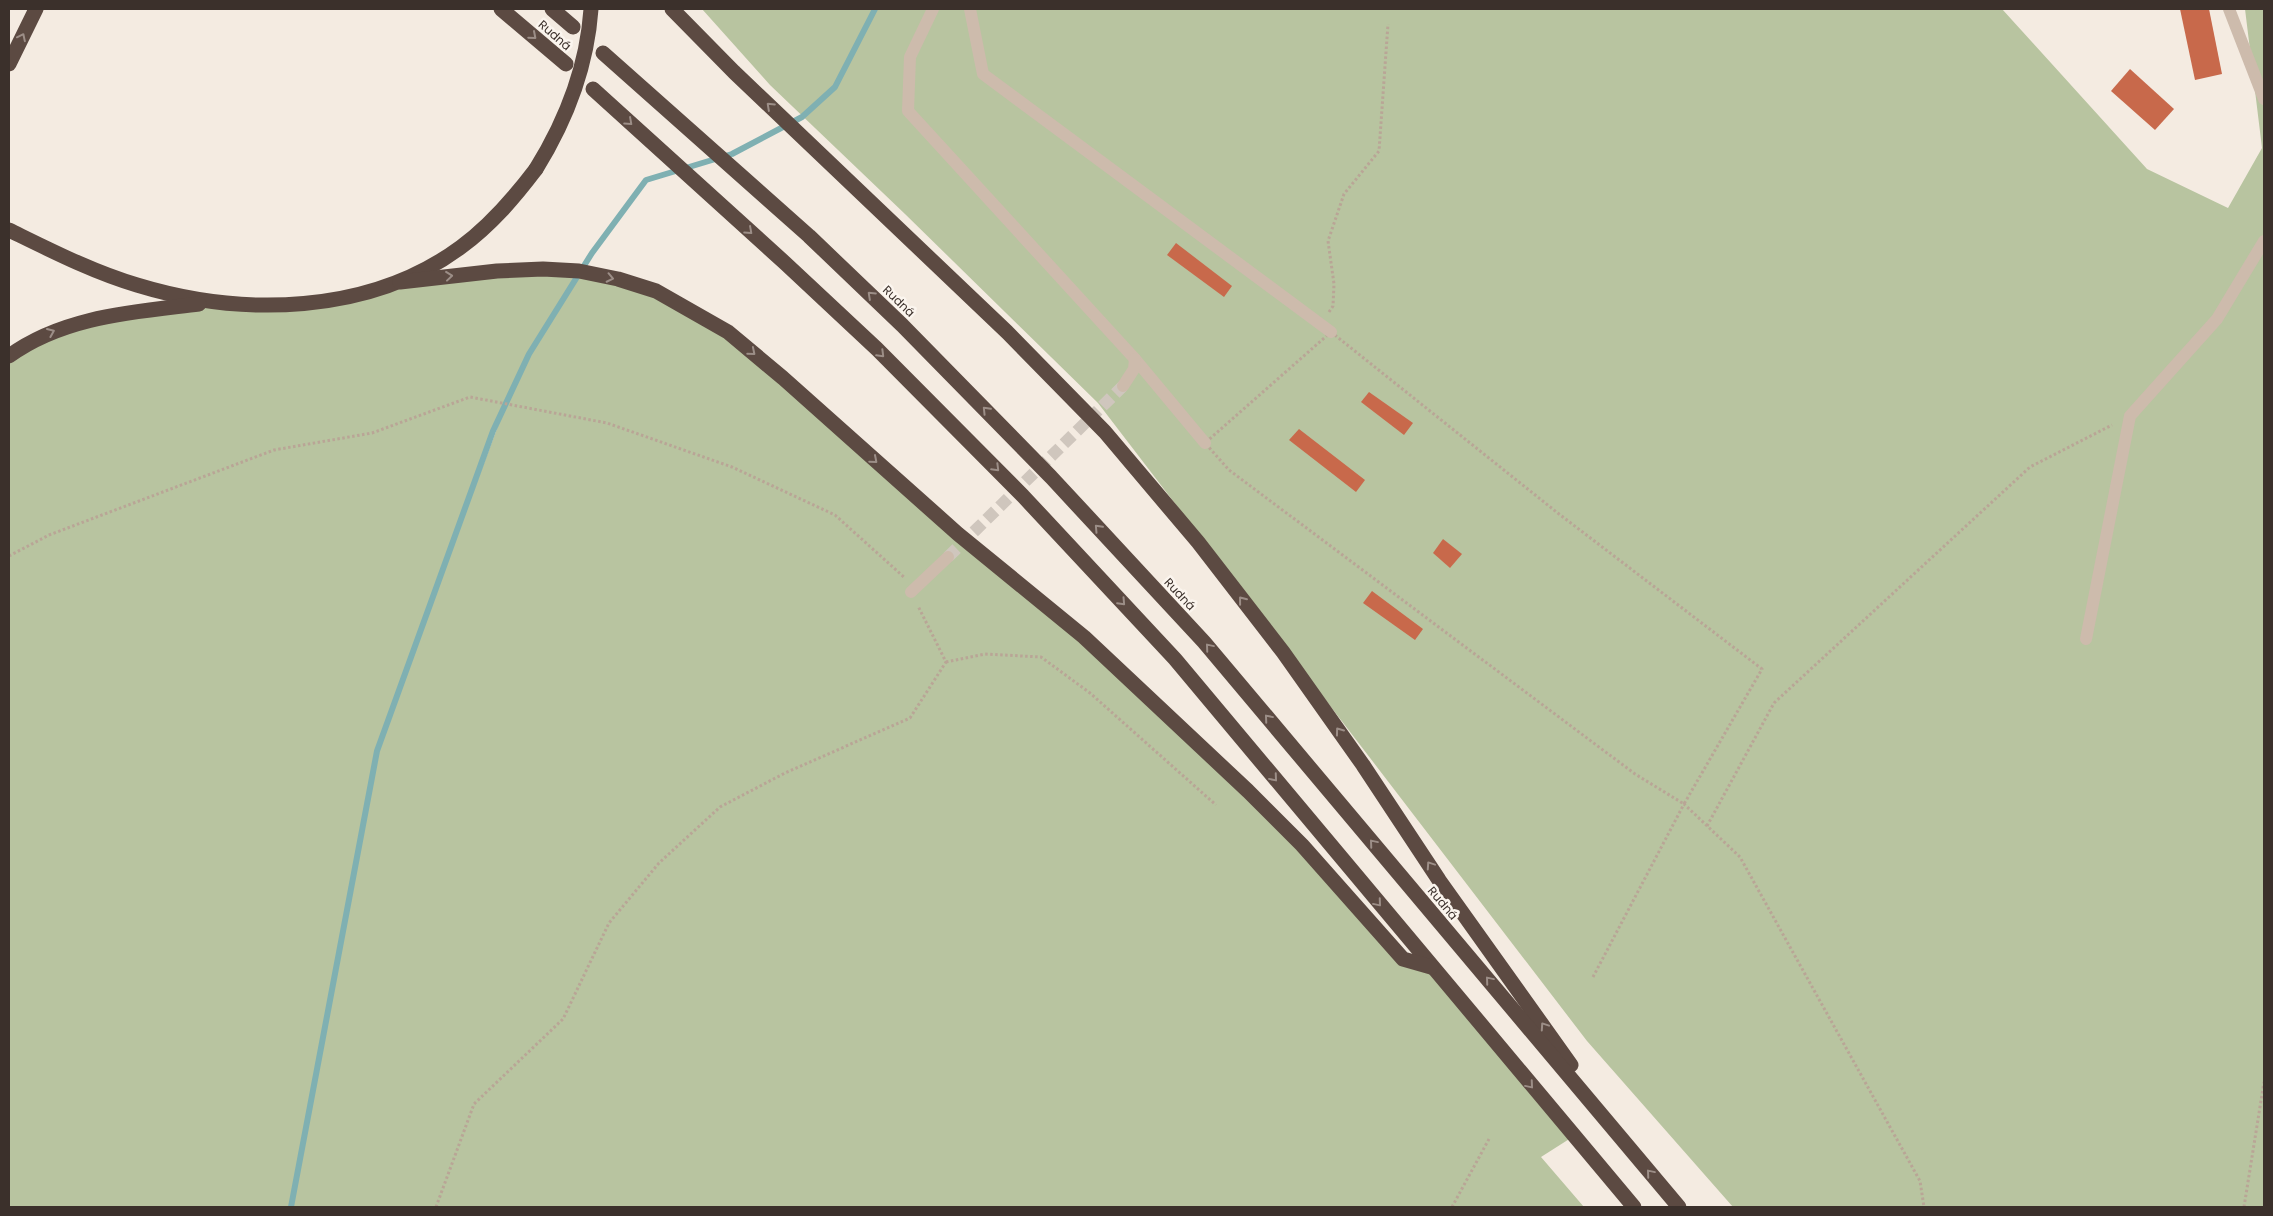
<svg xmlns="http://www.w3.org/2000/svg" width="2273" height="1216" font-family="Poppins,sans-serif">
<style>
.green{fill:#b8c4a0;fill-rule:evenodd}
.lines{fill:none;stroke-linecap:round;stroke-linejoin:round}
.stream{stroke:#7fb0b2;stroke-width:6}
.building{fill:#c8694b}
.minor-tunnel{stroke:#cfc6bd;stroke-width:12;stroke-dasharray:12 6;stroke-linecap:butt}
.path{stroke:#b9a596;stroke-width:3;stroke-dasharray:2.5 2.5;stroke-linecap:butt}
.minor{stroke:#cdbbac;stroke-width:12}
.highway{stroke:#5c4a42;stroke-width:15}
.highway-bridge{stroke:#5c4a42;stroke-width:15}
.oneway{stroke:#9c8e87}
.labels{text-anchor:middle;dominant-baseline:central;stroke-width:5;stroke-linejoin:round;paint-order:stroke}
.street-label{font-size:12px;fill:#3b302b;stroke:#fbf5ee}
</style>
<rect width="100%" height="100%" fill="#f4ebe1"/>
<g class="green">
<path d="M702 9H2002L2147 169 2228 208 2262 148 2245 9H2264V1207H1733L1587 1041 1098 403 905 214 770 85Z"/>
<path d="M497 271 618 279 728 332 1190 738 1403 959 1431 967 1574 1136 1541 1157 1584 1207H9V356L57 330 216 302 253 305ZM504 409V410L408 665 493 431Z"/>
</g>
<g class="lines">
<path class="stream" d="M291 1207 377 751 493 431 529 354 592 253 646 180 732 154 802 117 835 87 875 9"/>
</g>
<g class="building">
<path d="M2180 9H2209L2222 74 2195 80Z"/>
<path d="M2130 69 2174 109 2155 130 2111 91Z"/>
<path d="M1176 243 1232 286 1224 297 1167 255Z"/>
<path d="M1369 392 1413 423 1404 435 1361 402Z"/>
<path d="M1299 429 1365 480 1356 492 1289 440Z"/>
<path d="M1443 539 1462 554 1450 568 1433 553Z"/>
<path d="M1372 591 1423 629 1415 640 1363 603Z"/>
</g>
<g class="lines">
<path class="minor-tunnel" d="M948 557 1123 386"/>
<g class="path">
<path d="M1329 312 1333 306 1334 284 1328 241 1344 194 1379 151 1388 24"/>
<path d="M1331 332 1559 514 1762 669 1684 804 1635 774 1229 470 1205 443Z"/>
<path d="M9 556 49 535 274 450 372 433 470 397 607 423 732 467 835 515 905 578"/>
<path d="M946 662 985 654 1041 657 1090 693 1216 805"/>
<path d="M1707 826 1774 703 2030 467 2112 425"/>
<path d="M1593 977 1684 804 1740 857 1920 1181 1924 1207"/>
<path d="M436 1207 474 1104 563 1019 609 923 659 863 720 807 785 773 910 718 946 662 918 606"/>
<path d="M1452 1207 1489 1139"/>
<path d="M2244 1207 2264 1082"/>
</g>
<g class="minor">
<path d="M933 9 910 57 908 111 1135 359 1205 443"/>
<path d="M970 9 983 74 1331 332"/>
<path d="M2229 9 2264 99"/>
<path d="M1123 386 1134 369 1135 359"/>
<path d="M911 592 948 557"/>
<path d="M2086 639 2130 416 2217 319 2264 241"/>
</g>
<g class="highway">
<path d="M501 9 566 64"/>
<path d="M552 9 573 27"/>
<path d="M672 9 734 72 1007 332 1105 432 1198 542 1283 652 1363 765 1439 880 1571 1065"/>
<path d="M603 53 809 236 902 325 1051 477 1204 642 1679 1207"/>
<path d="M9 64 36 9"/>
<path d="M593 89 785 263 877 349 1023 496 1175 659 1634 1207"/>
<path d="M9 230C50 250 93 272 137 285 242 317 369 315 461 247 491 225 514 198 536 169"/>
<path d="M400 282 497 271 543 269 579 271 618 279 656 291 728 332 783 378 958 534 1084 637 1248 791 1302 845 1403 959 1431 967"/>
<path d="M9 356C64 316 134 312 199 304"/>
</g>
<path class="highway-bridge" d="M536 169C567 119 587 67 591 9"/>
</g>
<defs><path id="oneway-chevron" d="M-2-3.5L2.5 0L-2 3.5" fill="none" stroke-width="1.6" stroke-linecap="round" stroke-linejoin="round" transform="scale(1.25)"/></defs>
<g class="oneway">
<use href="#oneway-chevron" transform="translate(533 36) rotate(41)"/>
<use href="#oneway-chevron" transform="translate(22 37) rotate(-64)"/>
<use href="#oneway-chevron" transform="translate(770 106) rotate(-137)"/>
<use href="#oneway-chevron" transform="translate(629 122) rotate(42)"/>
<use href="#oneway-chevron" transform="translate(749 231) rotate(42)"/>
<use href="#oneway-chevron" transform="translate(449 276) rotate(-6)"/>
<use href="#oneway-chevron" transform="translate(610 278) rotate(12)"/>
<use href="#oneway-chevron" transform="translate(871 295) rotate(-137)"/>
<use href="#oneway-chevron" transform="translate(51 332) rotate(-23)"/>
<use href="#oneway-chevron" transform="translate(752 352) rotate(40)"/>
<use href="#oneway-chevron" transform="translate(881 354) rotate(45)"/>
<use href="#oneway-chevron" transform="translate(986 410) rotate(-134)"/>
<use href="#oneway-chevron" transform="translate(874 460) rotate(41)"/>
<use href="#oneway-chevron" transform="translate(996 468) rotate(45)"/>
<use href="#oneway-chevron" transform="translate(1098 528) rotate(-133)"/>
<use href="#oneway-chevron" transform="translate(1242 600) rotate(-128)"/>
<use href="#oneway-chevron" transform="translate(1122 602) rotate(47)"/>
<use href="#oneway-chevron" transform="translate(1209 647) rotate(-130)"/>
<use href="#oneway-chevron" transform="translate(1268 718) rotate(-130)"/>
<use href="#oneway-chevron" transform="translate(1339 731) rotate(-126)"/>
<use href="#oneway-chevron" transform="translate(1274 778) rotate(50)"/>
<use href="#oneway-chevron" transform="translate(1373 843) rotate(-130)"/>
<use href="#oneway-chevron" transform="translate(1430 865) rotate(-124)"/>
<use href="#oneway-chevron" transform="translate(1378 903) rotate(50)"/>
<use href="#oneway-chevron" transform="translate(1489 980) rotate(-130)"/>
<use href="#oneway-chevron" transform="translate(1544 1026) rotate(-124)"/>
<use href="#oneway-chevron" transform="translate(1530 1085) rotate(50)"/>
<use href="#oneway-chevron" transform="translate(1650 1173) rotate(-130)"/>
</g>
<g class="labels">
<g class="street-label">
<text transform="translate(555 35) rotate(41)">Rudná</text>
<text transform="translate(899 301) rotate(44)">Rudná</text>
<text transform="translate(1180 594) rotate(47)">Rudná</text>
<text transform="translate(1443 903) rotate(50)">Rudná</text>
</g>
</g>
<rect width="2273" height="1216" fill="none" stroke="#3b302b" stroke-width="20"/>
</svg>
